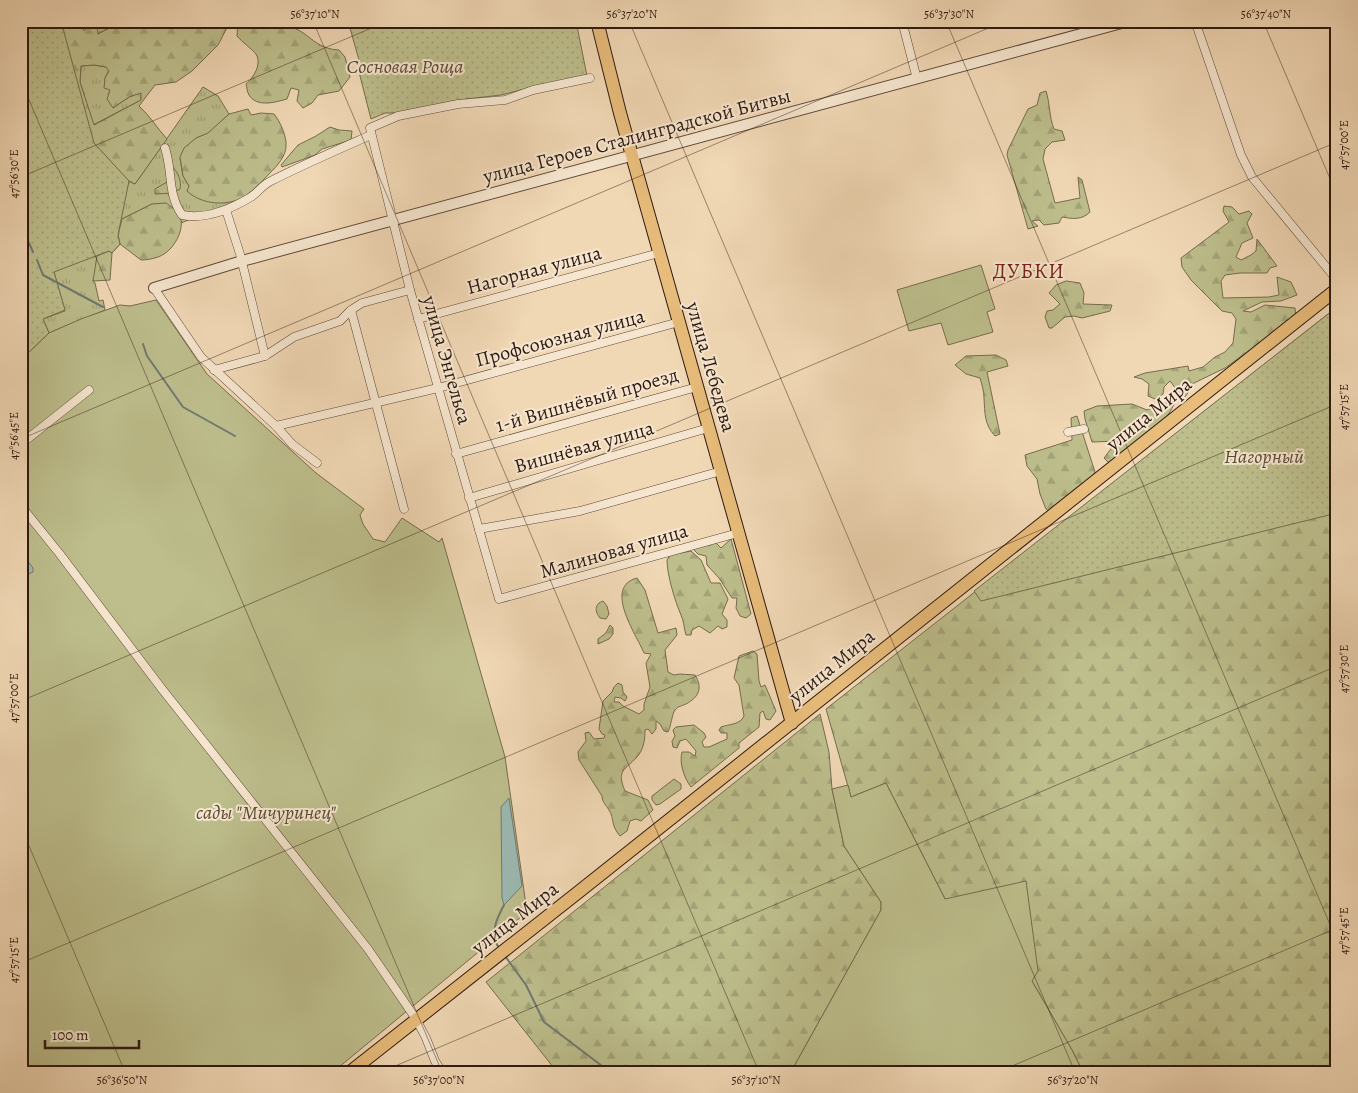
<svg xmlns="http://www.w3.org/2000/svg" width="1358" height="1093" font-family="Alegreya,serif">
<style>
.grass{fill:url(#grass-tufts);stroke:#766c4e}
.forest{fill:url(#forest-firs);stroke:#766c4e;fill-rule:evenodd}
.park{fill:url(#park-dots);stroke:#766c4e}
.garden{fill:#bdbe8c;stroke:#766c4e}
.water{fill:#9bb9b2;stroke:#6f7972}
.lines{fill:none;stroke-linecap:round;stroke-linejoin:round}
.stream{stroke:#6f7972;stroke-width:2}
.minor-casing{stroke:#5f493a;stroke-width:9}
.tertiary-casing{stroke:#5f493a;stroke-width:12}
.primary-casing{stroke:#2e1911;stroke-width:14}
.minor{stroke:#f6e6cf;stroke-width:8}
.tertiary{stroke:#f6e6cf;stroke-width:10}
.primary{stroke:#e8bc7a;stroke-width:12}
.ticks{fill:none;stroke:#2e1911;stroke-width:1;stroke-opacity:0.45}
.labels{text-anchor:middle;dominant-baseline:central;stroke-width:4;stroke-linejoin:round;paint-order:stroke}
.park-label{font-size:20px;font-style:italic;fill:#594b36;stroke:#f6e6cf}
.street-label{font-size:20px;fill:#2e1911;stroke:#f6e6cf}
.neighbourhood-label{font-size:21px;letter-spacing:1px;fill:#7a1f14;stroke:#f6e6cf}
.neatline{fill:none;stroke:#2e1911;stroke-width:2}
.ticks-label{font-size:12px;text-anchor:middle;fill:#2e1911}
</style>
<defs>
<pattern id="grass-tufts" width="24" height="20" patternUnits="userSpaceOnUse" patternTransform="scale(1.25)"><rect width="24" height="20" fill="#bdbe8c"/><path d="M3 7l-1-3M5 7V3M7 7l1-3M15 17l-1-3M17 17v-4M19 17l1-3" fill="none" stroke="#a3a378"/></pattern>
<pattern id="forest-firs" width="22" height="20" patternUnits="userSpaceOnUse" patternTransform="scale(1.25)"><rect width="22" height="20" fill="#bdbe8c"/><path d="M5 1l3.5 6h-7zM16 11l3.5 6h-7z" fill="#a3a378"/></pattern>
<pattern id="park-dots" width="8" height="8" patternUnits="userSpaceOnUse" patternTransform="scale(1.25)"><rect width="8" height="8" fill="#bdbe8c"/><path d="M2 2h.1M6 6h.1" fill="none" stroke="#a3a378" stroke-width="1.8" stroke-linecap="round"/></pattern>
</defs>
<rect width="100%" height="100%" fill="#f1d8b5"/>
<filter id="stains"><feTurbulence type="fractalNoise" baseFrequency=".004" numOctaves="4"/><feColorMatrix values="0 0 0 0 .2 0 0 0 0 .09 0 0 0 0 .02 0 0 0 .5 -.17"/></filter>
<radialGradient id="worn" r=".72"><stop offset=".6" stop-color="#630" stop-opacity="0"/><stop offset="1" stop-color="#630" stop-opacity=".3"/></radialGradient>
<g class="grass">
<path d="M69 21H123L97 34 65 26Z"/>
<path d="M94 65 106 67 109 70 105 78 110 90 113 108 129 97 141 92V100L93 125 80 82 81 66Z"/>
<path d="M203 87 218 96 229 114 208 134 196 138 180 158 183 176 189 186 223 203 243 198 181 223 180 214 152 204 122 219 118 235 120 244 112 253 109 251 93 280 95 283 99 301 103 300 105 310 49 333 43 319 65 311 44 237 21 98 107 170 135 184Z"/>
<path d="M674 779 681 784V789L660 804 656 805 652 800V796Z"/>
</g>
<g class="forest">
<path d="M21 21H69L66 26 80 23 84 31 93 22 97 27 98 34 123 21 230 22 218 45 192 71 176 82 155 85 139 106C150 116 157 128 167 139L135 184 107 170 95 159ZM94 65 106 67 109 71 105 78 104 88 110 90 107 99 113 108 129 97 141 93V100L94 125 80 82 81 66Z"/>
<path d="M238 21H269L271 25 278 28C305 21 309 49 339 50L345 57 350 77 339 91 318 95 312 103 303 108 297 101 299 90 291 88 287 99C276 102 257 108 249 95 247 92 247 87 246 84 254 77 262 64 256 54 253 50 241 41 237 36Z"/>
<path d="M1046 91C1050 103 1049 117 1054 129L1062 131 1065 140 1052 142 1045 149 1043 159 1055 203 1080 198 1078 177 1082 180 1090 212C1082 220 1073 219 1062 217L1059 223 1044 225 1039 220 1032 221 1038 226 1028 229 1007 155 1008 150 1028 109 1037 105 1040 93Z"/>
<path d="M248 109 251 115 261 113 274 114C280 121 287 137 286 146 286 156 277 166 270 173 262 181 255 190 245 196 228 207 202 205 187 191L189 186 183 176 180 157 184 148 196 138 208 133 229 114Z"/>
<path d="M330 127 339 130 352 131 351 140 322 149 315 155 282 167 281 165 298 145 316 136Z"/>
<path d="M173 168C178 172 182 182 180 189L173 193 155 194V189L167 182Z"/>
<path d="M166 203C170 206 178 211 180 216 185 229 175 247 164 254 158 258 148 260 141 260L120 244 118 235 122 219 152 204Z"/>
<path d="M1224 206 1232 207 1239 214 1249 211 1252 214 1247 223 1253 238 1242 243 1236 257 1241 260 1251 255 1256 251 1257 239 1277 266 1270 268 1267 273H1240L1225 275 1221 281 1223 298 1269 297 1279 295 1277 277 1291 282 1297 295 1281 301 1262 302 1243 311 1251 312 1265 305 1295 308 1296 317 1225 368 1190 385V390L1184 398H1178L1176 389 1170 381 1164 387 1163 394 1155 399 1148 396 1149 384 1142 379 1134 377 1145 373 1188 366 1189 371 1203 367 1215 357 1225 352 1233 343 1236 319 1232 313 1222 311 1191 280 1182 267 1181 258 1229 222 1223 211Z"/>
<path d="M109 251 112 253 110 280 93 281 97 256Z"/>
<path d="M1066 281 1080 283 1084 293 1083 304 1112 305 1110 311 1082 318 1074 316 1065 317 1052 328H1049L1045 317 1047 311 1053 310 1060 304 1049 293 1056 285Z"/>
<path d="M1337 307V1072H1083L1072 1050 1032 981 945 899 886 783 851 797 826 709Z"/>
<path d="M996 355 1006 360 1008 366 987 372 1000 434 995 436C984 424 985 413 984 398 984 391 982 385 980 378L966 374 955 365 966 356Z"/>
<path d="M1163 403 1174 404C1166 426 1128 448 1109 463L1104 458 1117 441 1092 442 1085 419 1084 411 1097 406 1132 404 1147 410Z"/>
<path d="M1077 416 1095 472 1090 484 1051 513 1046 509 1040 494 1037 479 1027 466 1025 455 1072 440 1071 418Z"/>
<path d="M731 539 751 614 746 618 740 616 736 608 737 598H732L719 578 707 565 706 556 698 554 692 548 707 543H716L721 548Z"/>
<path d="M691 551 701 560 711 583H720L728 599 722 614 727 620V627L722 629 718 626 710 633 699 626 692 630 691 635H686C684 629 684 621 681 615 675 601 667 575 667 560L670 555Z"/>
<path d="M637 578 645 590 658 633 676 628 677 635 665 650 668 672 674 675 680 674 695 675C703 688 699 697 686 704 682 706 678 706 675 710 672 714 671 726 668 732L664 731 660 724 656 721V729L652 734 648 729 645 730C645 739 644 749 637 757 625 770 616 770 625 791L648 800 653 810 641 821 636 819 630 821 627 831 620 836C610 824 615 820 609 810 606 805 602 802 602 796L579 760 578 752 586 741 585 733 589 732 594 739 604 738 605 735 602 734 599 729 603 701 612 692 614 687 618 683 622 685 623 692 627 697 625 701 621 698 615 697 614 702H619L623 706 639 714 644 710V704L650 687 646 663 651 654 644 653C636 634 603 587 637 578Z"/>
<path d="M603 601 607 606 609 614 606 619 600 618C595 612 594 604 603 601Z"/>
<path d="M610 625 613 628V634L609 639 598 644V639L606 633Z"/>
<path d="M753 651 757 654 759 681 761 687 765 685 776 711 770 720 766 719 763 711 760 713 759 727 739 743V748L691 787C684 778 679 763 682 752H689L695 756 696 751 686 739 680 741 677 748 673 747 672 741 675 736 673 730 676 727 694 725 704 733 706 737 702 742 704 747H709L727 739V733H721L719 730 721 727C729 724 740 725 744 716L739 685 734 678 739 656Z"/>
<path d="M820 714 829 752 832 789 844 846 881 902V910L791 1072H557L486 982Z"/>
</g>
<g class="park">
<path d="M21 21H61L94 143 129 181 118 235 120 244 112 253 109 251 54 272 65 310 43 319 49 333 21 360Z"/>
<path d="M348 21H576L587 76 536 86 501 95 458 100 397 113H385L371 119 360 76 359 60Z"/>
<path d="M1337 307V513L981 601 974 591Z"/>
</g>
<g class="garden">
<path d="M981 265 995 309 987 312 993 332 948 345 941 323 909 331 897 290Z"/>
<path d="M156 300 207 374 316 473 364 509 360 515 363 524 373 539 385 542 402 518 439 542 442 538 505 757 527 912 333 1072H21V360L49 333 81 319 120 305 130 306Z"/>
<path d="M886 783 945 899 1026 881 1038 971 1032 981 1072 1050 1083 1072H791L881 910V902L844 846 832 789 848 785 851 797Z"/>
</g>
<g class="water">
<path d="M24 556 33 568V572L26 575 25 580 21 581V561L25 559Z"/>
<path d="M509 798 522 886 504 905 502 898 501 807Z"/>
</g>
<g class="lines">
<g class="stream">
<path d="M21 225 33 252"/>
<path d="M37 260 43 275 103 307"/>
<path d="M143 344 147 356 183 407 235 436"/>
<path d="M499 948C489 934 497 918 504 905"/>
<path d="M505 956 526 985 544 1022 610 1072"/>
</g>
<defs>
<g id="minor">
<path d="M902 21 917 79"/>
<path d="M1195 21 1241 155 1252 177 1337 280"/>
<path d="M590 78 533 90 505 100 458 104 398 116 370 128 410 290 499 599 738 533"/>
<path d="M165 148C173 172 167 193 182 215 206 220 231 209 251 197 258 192 262 186 269 182 302 165 337 150 371 135"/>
<path d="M226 210 240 254 265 356"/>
<path d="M154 288 201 357 276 426 292 444 317 463"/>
<path d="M351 310 404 509"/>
<path d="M418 319 659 253"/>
<path d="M214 370 265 356 294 337 340 321 351 310 362 303 410 290"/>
<path d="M276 426 438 388 679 322"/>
<path d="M1068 432 1084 429"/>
<path d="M21 444 89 390"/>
<path d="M456 454 697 387"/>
<path d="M469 498 708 428"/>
<path d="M21 506 59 553 162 689 368 949 416 1019 426 1038 435 1061 442 1072"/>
<path d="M479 529 580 511 721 471"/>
</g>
<path id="tertiary" d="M154 288 242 261 1129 21"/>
<g id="primary">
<path d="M597 21 620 113 792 723"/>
<path d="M350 1072 576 894 1337 289"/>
</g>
</defs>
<use href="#minor" class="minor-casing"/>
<use href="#tertiary" class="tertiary-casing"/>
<use href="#primary" class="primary-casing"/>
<use href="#minor" class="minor"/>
<use href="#tertiary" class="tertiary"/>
<use href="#primary" class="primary"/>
</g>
<path class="ticks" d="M313 21 759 1072M629 21 1075 1072M946 21 1337 941M1263 21 1337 195M21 81 442 1072M21 177 388 21M21 439 1005 21M21 701 1337 142M21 827 125 1072M21 963 1337 404M381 1072 1337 666M998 1072 1337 928"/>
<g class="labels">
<g class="park-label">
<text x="405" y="66">Сосновая Роща</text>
<text x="1264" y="456">Нагорный</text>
<text x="266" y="812">сады "Мичуринец"</text>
</g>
<g class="street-label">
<text transform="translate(637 136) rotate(-15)">улица Героев Сталинградской Битвы</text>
<text transform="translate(534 270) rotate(-15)">Нагорная улица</text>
<text transform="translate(560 338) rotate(-15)">Профсоюзная улица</text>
<text transform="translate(447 360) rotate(74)">улица Энгельса</text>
<text transform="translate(711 367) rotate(74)">улица Лебедева</text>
<text transform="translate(587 400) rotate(-16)">1-й Вишнёвый проезд</text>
<text transform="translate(1149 414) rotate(-39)">улица Мира</text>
<text transform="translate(584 447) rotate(-16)">Вишнёвая улица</text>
<text transform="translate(614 551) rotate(-16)">Малиновая улица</text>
<text transform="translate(832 666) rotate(-39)">улица Мира</text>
<text transform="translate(515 918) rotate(-38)">улица Мира</text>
</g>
<g class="neighbourhood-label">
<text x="1029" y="271">ДУБКИ</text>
</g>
</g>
<rect width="1358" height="1093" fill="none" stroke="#f1d8b5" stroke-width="55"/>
<path d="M45 1040v8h94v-8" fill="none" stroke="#2e1911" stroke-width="2.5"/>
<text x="52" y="1040" font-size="15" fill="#2e1911" stroke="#f6e6cf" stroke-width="4" paint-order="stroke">100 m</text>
<rect x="28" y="28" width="1302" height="1038" class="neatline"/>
<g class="ticks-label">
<text x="315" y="18">56°37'10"N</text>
<text x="632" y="18">56°37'20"N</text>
<text x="949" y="18">56°37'30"N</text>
<text x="1266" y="18">56°37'40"N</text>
<text transform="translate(1344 145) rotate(-90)" y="4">47°57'00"E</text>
<text transform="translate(14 174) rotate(-90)" y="4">47°56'30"E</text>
<text transform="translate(1344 407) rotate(-90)" y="4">47°57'15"E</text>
<text transform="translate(14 436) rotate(-90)" y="4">47°56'45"E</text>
<text transform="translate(1344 669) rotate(-90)" y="4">47°57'30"E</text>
<text transform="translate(14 698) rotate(-90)" y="4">47°57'00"E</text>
<text transform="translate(1344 931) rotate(-90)" y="4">47°57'45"E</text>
<text transform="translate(14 960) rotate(-90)" y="4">47°57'15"E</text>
<text x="122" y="1084">56°36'50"N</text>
<text x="439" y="1084">56°37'00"N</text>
<text x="756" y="1084">56°37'10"N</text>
<text x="1073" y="1084">56°37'20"N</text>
</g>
<rect width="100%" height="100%" filter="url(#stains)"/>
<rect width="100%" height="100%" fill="url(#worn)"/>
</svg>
